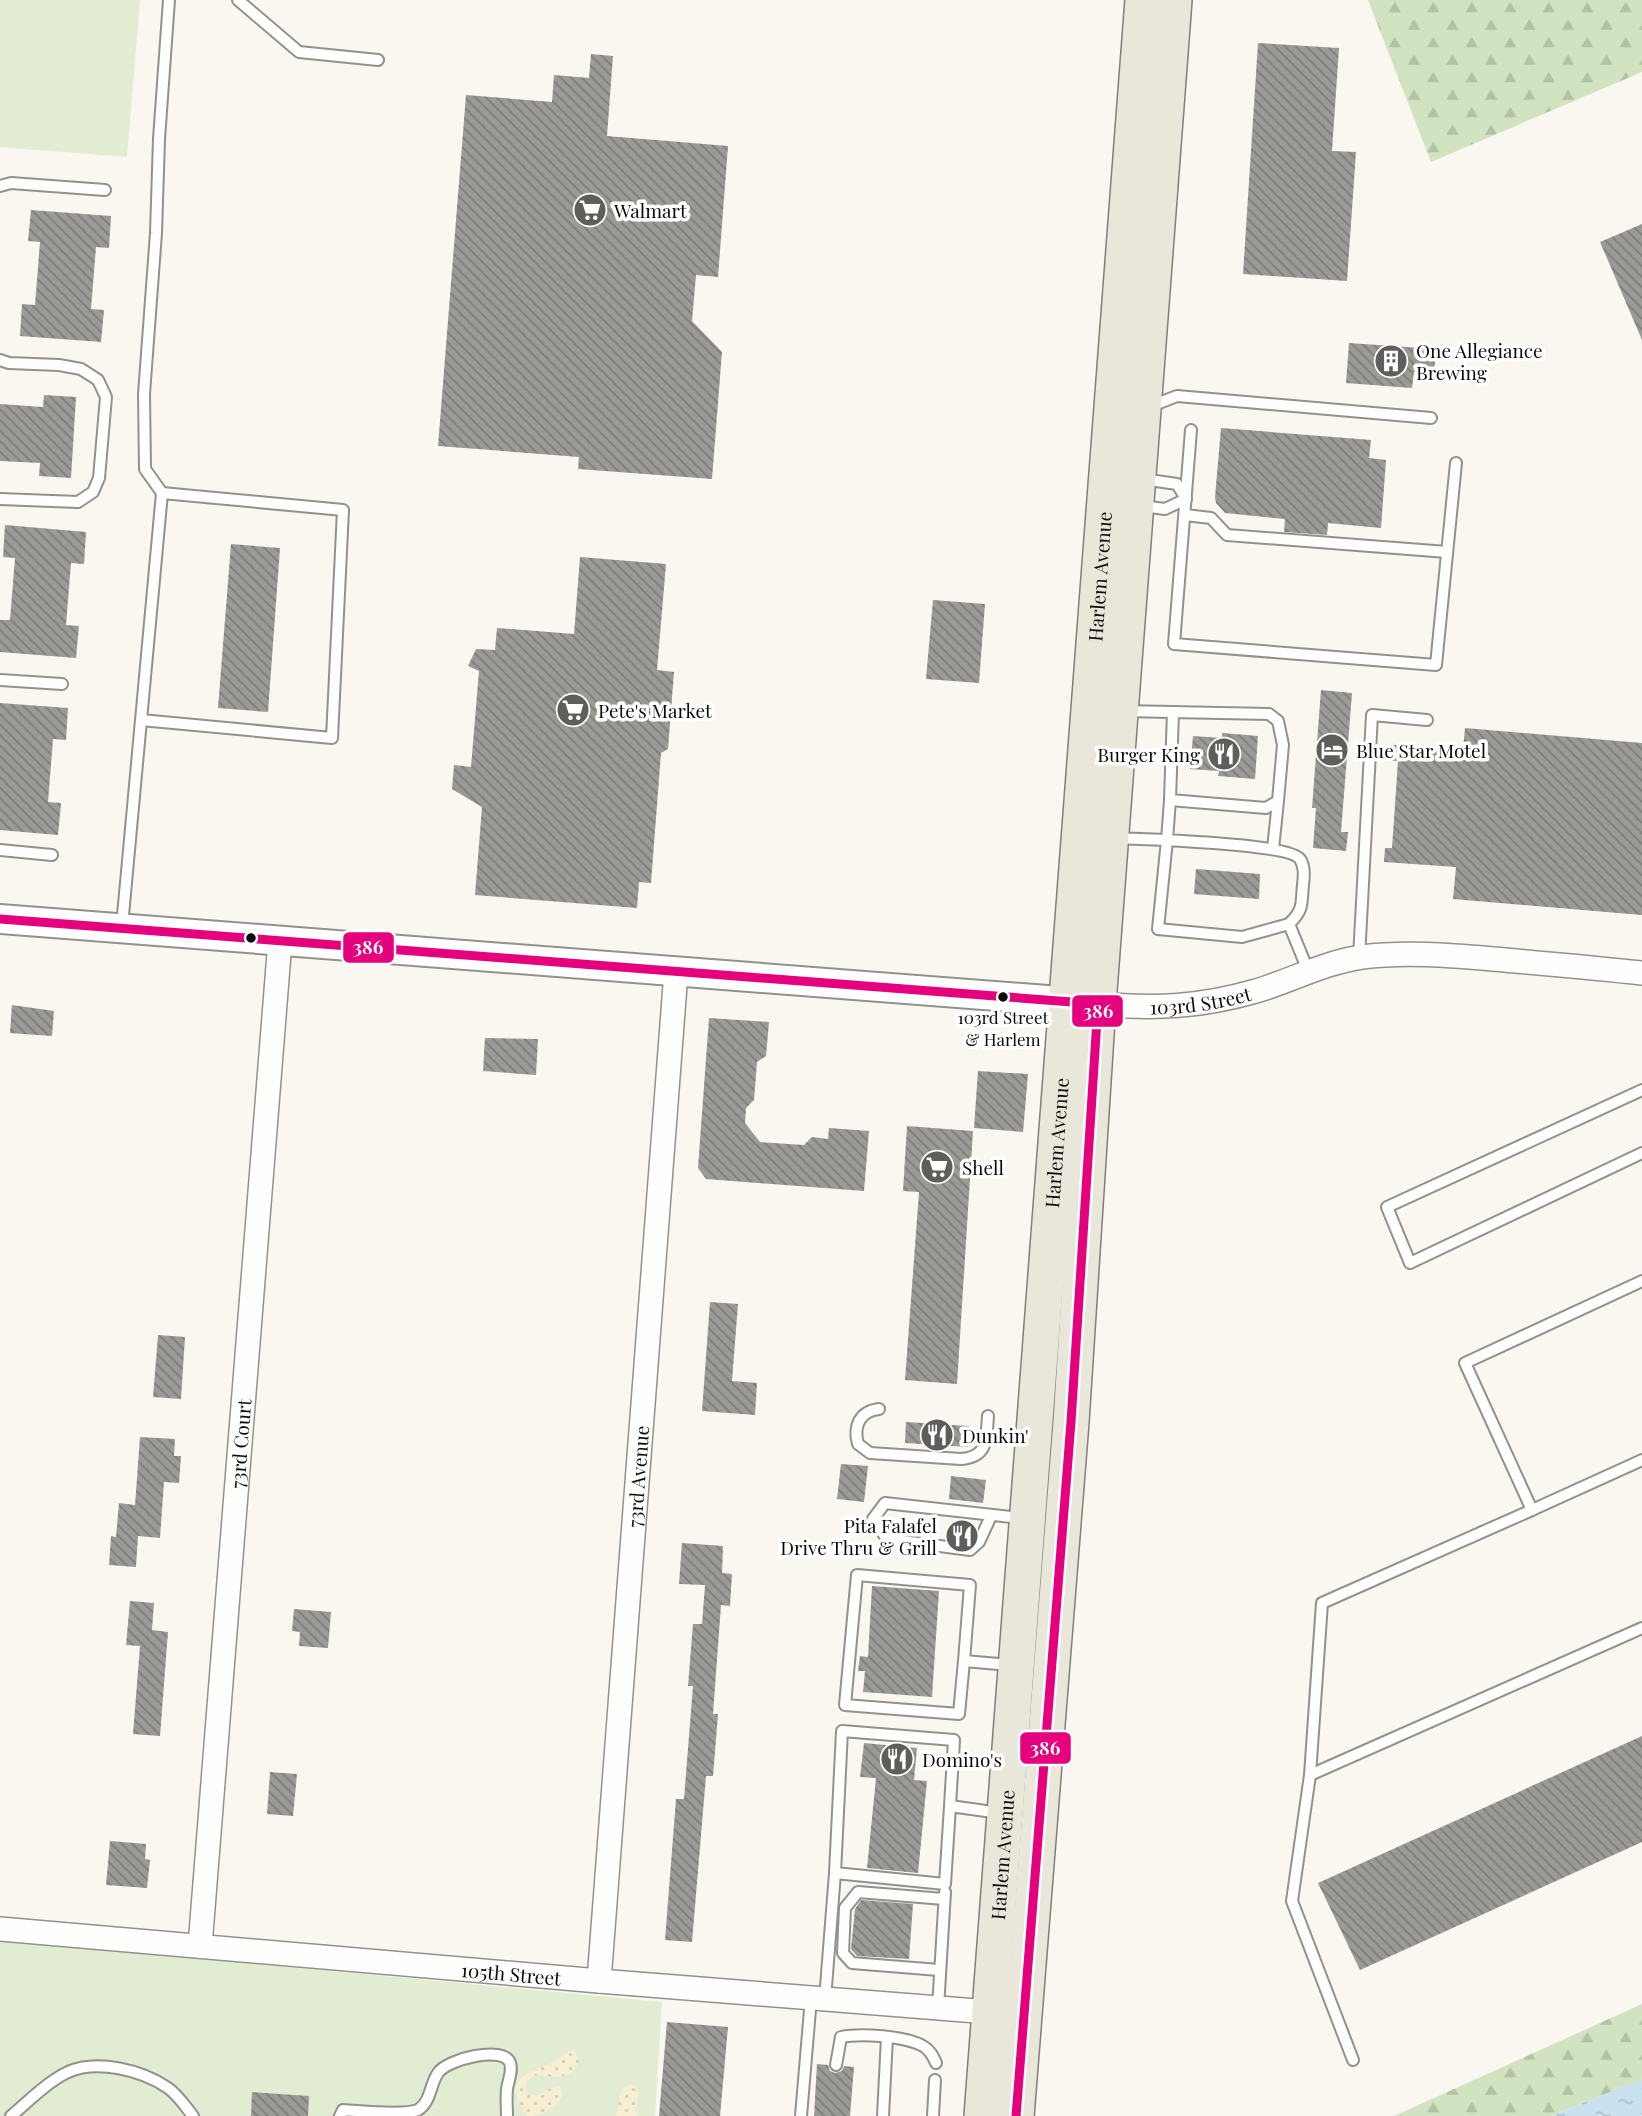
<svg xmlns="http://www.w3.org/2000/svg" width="1642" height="2116" font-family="'Playfair Display',serif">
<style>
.grass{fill:#e1ecd2}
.forest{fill:url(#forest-firs)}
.sand{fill:url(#sand-dots)}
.water{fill:url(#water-ripples)}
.building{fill:url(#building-back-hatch)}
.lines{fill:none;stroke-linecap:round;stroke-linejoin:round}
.service-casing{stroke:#92918e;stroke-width:14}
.minor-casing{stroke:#92918e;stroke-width:26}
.tertiary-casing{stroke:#92918e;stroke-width:32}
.primary-casing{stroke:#7f7f7b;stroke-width:38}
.service{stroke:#fefefd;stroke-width:10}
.minor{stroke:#fefefd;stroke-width:23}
.tertiary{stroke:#fefefd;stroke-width:28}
.primary{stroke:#e9e6da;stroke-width:35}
.bus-1-casing{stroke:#fff;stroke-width:14}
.bus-1{stroke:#e5007d;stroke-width:9}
.bus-dot{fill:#0b0b0b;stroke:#fff;stroke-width:2.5}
.labels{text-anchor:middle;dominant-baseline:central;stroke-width:7;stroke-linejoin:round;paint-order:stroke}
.bus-label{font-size:17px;fill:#0b0b0b;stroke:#fff}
.poi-label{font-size:19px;fill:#0b0b0b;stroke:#fff;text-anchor:start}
.street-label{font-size:19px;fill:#0b0b0b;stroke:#fff}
.line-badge{stroke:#fff;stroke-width:2.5}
.badge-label{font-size:19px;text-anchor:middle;font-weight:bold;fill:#fff}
</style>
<defs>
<pattern id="forest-firs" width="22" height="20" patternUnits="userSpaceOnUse" patternTransform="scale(1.75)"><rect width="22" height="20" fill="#d2e3c1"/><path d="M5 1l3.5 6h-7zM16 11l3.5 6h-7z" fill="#b3c1a4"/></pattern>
<pattern id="sand-dots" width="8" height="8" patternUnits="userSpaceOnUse" patternTransform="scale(1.75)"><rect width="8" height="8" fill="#f6efd4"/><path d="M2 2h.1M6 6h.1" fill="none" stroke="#d2ccb5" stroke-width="1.8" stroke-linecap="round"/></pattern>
<pattern id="water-ripples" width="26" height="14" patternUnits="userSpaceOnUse" patternTransform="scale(1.75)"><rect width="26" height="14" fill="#cae1ef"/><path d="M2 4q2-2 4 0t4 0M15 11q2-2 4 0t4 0" fill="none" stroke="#acc0cc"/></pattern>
<pattern id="building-back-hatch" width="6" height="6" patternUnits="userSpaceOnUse" patternTransform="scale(1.75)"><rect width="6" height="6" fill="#9c9a96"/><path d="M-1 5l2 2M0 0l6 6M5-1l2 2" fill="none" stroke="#7d7c79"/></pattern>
</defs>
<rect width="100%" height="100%" fill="#f9f7f0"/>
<g class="grass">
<path d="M0 0H140L127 157 0 147Z"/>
<path d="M0 1940 662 2002 655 2116H0Z"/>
</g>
<g class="forest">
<path d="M1368 0H1642V72L1431 162Z"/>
<path d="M1642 2004V2079L1551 2116H1394Z"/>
</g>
<g class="sand">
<path d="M574 2050 579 2060C573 2084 551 2076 534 2075L528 2080 525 2087 529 2095H537L559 2085 563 2093C558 2109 543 2116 527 2116 501 2075 527 2076 555 2061 563 2057 566 2051 574 2050Z"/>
<path d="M631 2084 637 2087C641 2097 634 2106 638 2116H616L621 2089Z"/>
</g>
<path class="water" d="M1642 2079V2116H1551Z"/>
<g class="building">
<path d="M1258 43 1339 48 1332 151 1356 152 1347 281 1243 274Z"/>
<path d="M591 54 613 56 607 136 728 146 718 277 696 275 692 321 722 352 712 479 578 469 579 457 438 446 466 95 552 102 554 75 589 78Z"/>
<path d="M31 210 111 216 109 248 96 247 91 309 104 310 101 342 20 336 22 304 35 305 40 242 28 241Z"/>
<path d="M1642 224V340L1600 242Z"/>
<path d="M1349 343 1436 349 1434 374 1414 372 1412 388 1346 383Z"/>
<path d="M44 395 76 397 71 478 39 476 40 463 0 461V404L43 407Z"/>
<path d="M1221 428 1371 440 1369 458 1386 460 1381 528 1328 523 1327 535 1284 532 1285 519 1225 513 1216 503 1215 497Z"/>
<path d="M5 525 86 532 84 564 71 563 66 625 79 626 76 658 0 652V620H10L15 558 3 557Z"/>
<path d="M231 544 280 548 268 712 218 708Z"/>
<path d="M580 557 666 564 657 670 674 672 668 749 661 753 651 883 639 882 637 908 475 895 482 807 452 789 454 765 471 767 479 671 468 666 476 649 495 650 497 628 574 634Z"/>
<path d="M933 600 985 604 979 683 926 679Z"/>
<path d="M1321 690 1352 693 1341 832H1348L1346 851 1313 848 1316 808H1312Z"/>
<path d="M0 703 68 708 66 740 53 739 48 802 61 803 58 835 0 830Z"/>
<path d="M1465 728 1642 743V915L1453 899 1456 867 1384 862 1385 848H1392L1398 761H1392L1393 745 1463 751Z"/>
<path d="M1222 733 1258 736 1255 779 1218 776 1219 771 1190 769 1193 736 1222 738Z"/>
<path d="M1196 869 1260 874 1259 899 1194 894Z"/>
<path d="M12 1005 54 1011 52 1036 10 1033Z"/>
<path d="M709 1018 769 1022 766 1056 757 1062 754 1100 746 1108 745 1123 760 1142 804 1145 812 1137 828 1139 829 1128 869 1131 864 1191 706 1179 698 1168Z"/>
<path d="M485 1038 538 1039 536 1075 483 1071Z"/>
<path d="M978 1071 1028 1074 1023 1132 974 1128Z"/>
<path d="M907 1126 973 1131 957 1384 905 1380 919 1192 903 1191Z"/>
<path d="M710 1302 738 1304 732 1381 757 1383 755 1415 702 1411Z"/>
<path d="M158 1335 185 1337 181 1399 153 1397Z"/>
<path d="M906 1422 969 1426 968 1447 905 1443Z"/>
<path d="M140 1437 175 1439 174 1456H181L179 1483 164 1482 160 1538 138 1536 136 1567 109 1565 111 1536 116 1537 119 1503 135 1505Z"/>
<path d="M841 1464 868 1466 864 1502 837 1499Z"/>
<path d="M951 1476 986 1480 983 1503 949 1499Z"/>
<path d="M682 1543 723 1546 722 1573 732 1574 730 1606 721 1605 713 1714H718L713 1776H706L692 1942 665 1940 676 1799H684L693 1686H688L693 1624H702L705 1585 679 1584Z"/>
<path d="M872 1586 939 1591 932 1697 863 1692 865 1671H858L860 1656 868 1657Z"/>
<path d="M130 1601 154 1603 152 1630 168 1632 160 1736 133 1734 140 1646 126 1645Z"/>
<path d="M294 1609 331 1612 328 1648 299 1646 300 1632 292 1631Z"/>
<path d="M1642 1736V1842L1360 1970 1318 1883Z"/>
<path d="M864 1743 917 1748 914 1780 927 1781 918 1873 867 1868 876 1778 860 1777Z"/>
<path d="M270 1772 297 1774 293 1816 267 1814Z"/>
<path d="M110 1841 146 1844 145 1859 150 1860 147 1888 106 1885Z"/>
<path d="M861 1900 913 1904 909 1959 857 1956 851 1949 855 1909Z"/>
<path d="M667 2022 728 2027 720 2116H659Z"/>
<path d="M817 2064 828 2065 830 2071 835 2073 842 2071 844 2066 854 2067 850 2116H814Z"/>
<path d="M252 2092 309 2096 308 2116H251Z"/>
</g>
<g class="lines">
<defs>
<g id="service">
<path d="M238 0 299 52 378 60"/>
<path d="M0 186 11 183 105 190"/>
<path d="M0 360 9 363 59 365 81 369 98 380 106 397 99 478 93 492 78 502 0 499"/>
<path d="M1151 410 1159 403 1177 396 1431 418"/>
<path d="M1191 430 1174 644 1436 665 1456 463"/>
<path d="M162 493 145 469 144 394 156 233 159 139 169 0"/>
<path d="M1142 506 1165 509 1186 499 1177 484 1142 479"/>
<path d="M1185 515 1211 518 1227 535 1447 552"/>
<path d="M0 680 62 684"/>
<path d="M1123 711 1269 714 1278 721 1283 745 1278 801 1266 808 1170 800 1173 712"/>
<path d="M1170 800 1167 840C1189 842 1289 845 1300 859 1305 867 1304 876 1303 885 1301 905 1304 909 1289 924L1309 973"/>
<path d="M1113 838 1167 840 1158 929 1242 937 1289 924"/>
<path d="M1273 849 1278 801"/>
<path d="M0 850 52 855"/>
<path d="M122 926 162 493 343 510 332 738 141 720"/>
<path d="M1359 958 1372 715 1427 720"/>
<path d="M1642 1090 1387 1207 1410 1263 1642 1153"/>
<path d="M1642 1281 1465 1363 1532 1510 1642 1460"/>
<path d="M879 1409C860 1411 853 1426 858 1444L870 1453 961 1459C989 1457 986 1438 988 1416"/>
<path d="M991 1516 979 1542 970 1550 887 1539 873 1519 885 1503 1021 1518"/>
<path d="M964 1661 959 1714 845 1705 857 1575 970 1585 964 1661 1010 1665"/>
<path d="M1310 1775 1642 1628"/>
<path d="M950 1806 954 1740 842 1731 835 1873 945 1884 950 1806 1000 1813"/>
<path d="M939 1970 852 1963 843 1953 845 1908 858 1892 944 1899"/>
<path d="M825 1999 835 1873"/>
<path d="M938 2008 945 1892"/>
<path d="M1353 2060 1292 1901 1310 1775 1322 1603 1532 1510"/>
<path d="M836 2065 841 2037C861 2033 905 2036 923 2046 930 2050 933 2056 936 2063"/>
<path d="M11 2116C29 2101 47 2082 68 2072 97 2059 142 2070 168 2088 178 2095 185 2106 193 2116"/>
<path d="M340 2116 343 2110C362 2111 402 2116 418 2110 431 2102 430 2084 438 2073 447 2059 504 2045 510 2063 513 2071 508 2081 507 2089 506 2098 507 2107 507 2116"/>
<path d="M801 2116 811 1998"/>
<path d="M883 2116 887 2037"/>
<path d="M933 2116 935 2080"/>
</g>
<g id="minor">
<path id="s1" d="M1098 1004C1156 1009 1200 1007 1256 991 1290 981 1326 962 1362 957 1409 951 1457 956 1505 960 1550 964 1596 968 1642 973"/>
<path id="s2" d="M0 1929 599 1981 1002 2013"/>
<path id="s3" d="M200 1946 280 941"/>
<path id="s4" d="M599 1981 676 972"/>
</g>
<path id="tertiary" d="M0 919 1086 1003"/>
<g id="primary">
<path id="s5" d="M982 2116 1143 0"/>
<path d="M1016 2116 1071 1422 1098 1004 1174 0"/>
</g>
</defs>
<use href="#service" class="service-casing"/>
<use href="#minor" class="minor-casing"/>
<use href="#tertiary" class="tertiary-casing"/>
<use href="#primary" class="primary-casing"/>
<use href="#service" class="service"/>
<use href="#minor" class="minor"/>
<use href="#tertiary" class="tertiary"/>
<use href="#primary" class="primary"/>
<defs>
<path id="bus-1" d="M0 919 1098 1004 1071 1422 1016 2116"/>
</defs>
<use href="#bus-1" class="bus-1-casing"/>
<use href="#bus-1" class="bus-1"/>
</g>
<defs>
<symbol id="supermarket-disc" viewBox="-11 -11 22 22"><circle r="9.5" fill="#5e5e5b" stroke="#fff"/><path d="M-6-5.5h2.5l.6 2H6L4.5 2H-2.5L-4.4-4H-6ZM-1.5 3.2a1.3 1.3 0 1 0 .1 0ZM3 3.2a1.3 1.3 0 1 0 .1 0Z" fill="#fff"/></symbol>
<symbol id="building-disc" viewBox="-11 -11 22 22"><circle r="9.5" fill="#5e5e5b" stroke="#fff"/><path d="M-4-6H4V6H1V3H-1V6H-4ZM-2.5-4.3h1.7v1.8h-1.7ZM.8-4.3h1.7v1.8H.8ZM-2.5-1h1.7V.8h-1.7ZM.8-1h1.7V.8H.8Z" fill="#fff"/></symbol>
<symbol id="hotel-disc" viewBox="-11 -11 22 22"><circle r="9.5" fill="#5e5e5b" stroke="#fff"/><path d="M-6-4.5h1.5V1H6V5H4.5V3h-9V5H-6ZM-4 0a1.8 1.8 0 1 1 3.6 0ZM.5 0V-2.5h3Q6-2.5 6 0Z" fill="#fff"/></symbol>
<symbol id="restaurant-disc" viewBox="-11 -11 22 22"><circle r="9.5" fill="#5e5e5b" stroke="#fff"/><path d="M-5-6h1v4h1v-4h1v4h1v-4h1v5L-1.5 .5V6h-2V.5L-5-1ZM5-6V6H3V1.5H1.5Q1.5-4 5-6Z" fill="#fff"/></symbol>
</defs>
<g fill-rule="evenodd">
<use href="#supermarket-disc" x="571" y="191" width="38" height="38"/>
<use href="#building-disc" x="1372" y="342" width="38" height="38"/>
<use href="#supermarket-disc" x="554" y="691" width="38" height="38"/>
<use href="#hotel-disc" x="1313" y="731" width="38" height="38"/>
<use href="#restaurant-disc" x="1205" y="735" width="38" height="38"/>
<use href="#supermarket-disc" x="918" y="1148" width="38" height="38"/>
<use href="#restaurant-disc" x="918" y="1416" width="38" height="38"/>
<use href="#restaurant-disc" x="943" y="1517" width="38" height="38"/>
<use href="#restaurant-disc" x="878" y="1740" width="38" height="38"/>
</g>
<g class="bus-dot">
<circle cx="251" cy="938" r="6"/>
<circle cx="1003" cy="997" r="6"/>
</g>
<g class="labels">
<g class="bus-label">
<text x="1003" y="1017">103rd Street<tspan x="1003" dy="22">&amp; Harlem</tspan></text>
</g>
<g class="poi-label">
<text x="614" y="210">Walmart</text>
<text x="1416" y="350">One Allegiance<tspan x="1416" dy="22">Brewing</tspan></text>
<text x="598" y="710">Pete's Market</text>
<text x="1356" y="750">Blue Star Motel</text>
<text x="1200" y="754" text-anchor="end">Burger King</text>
<text x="962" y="1167">Shell</text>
<text x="962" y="1435">Dunkin'</text>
<text x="937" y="1525" text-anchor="end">Pita Falafel<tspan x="937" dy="22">Drive Thru &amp; Grill</tspan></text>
<text x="922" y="1759">Domino's</text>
</g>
<g class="street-label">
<text stroke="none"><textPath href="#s5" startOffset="1544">Harlem Avenue</textPath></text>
<text stroke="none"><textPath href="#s1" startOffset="103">103rd Street</textPath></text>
<text stroke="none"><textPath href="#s5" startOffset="976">Harlem Avenue</textPath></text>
<text stroke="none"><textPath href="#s3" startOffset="504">73rd Court</textPath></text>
<text stroke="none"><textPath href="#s4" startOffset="506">73rd Avenue</textPath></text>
<text stroke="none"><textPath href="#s5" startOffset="262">Harlem Avenue</textPath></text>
<text stroke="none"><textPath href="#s2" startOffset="513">105th Street</textPath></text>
</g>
</g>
<g class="line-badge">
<rect x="342" y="931" width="53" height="33" rx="7" fill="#e5007d"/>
<rect x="1071" y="994" width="53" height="34" rx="7" fill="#e5007d"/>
<rect x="1019" y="1731" width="53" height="34" rx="7" fill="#e5007d"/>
</g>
<g class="badge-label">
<text x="368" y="954">386</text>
<text x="1098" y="1018">386</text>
<text x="1045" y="1755">386</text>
</g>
</svg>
